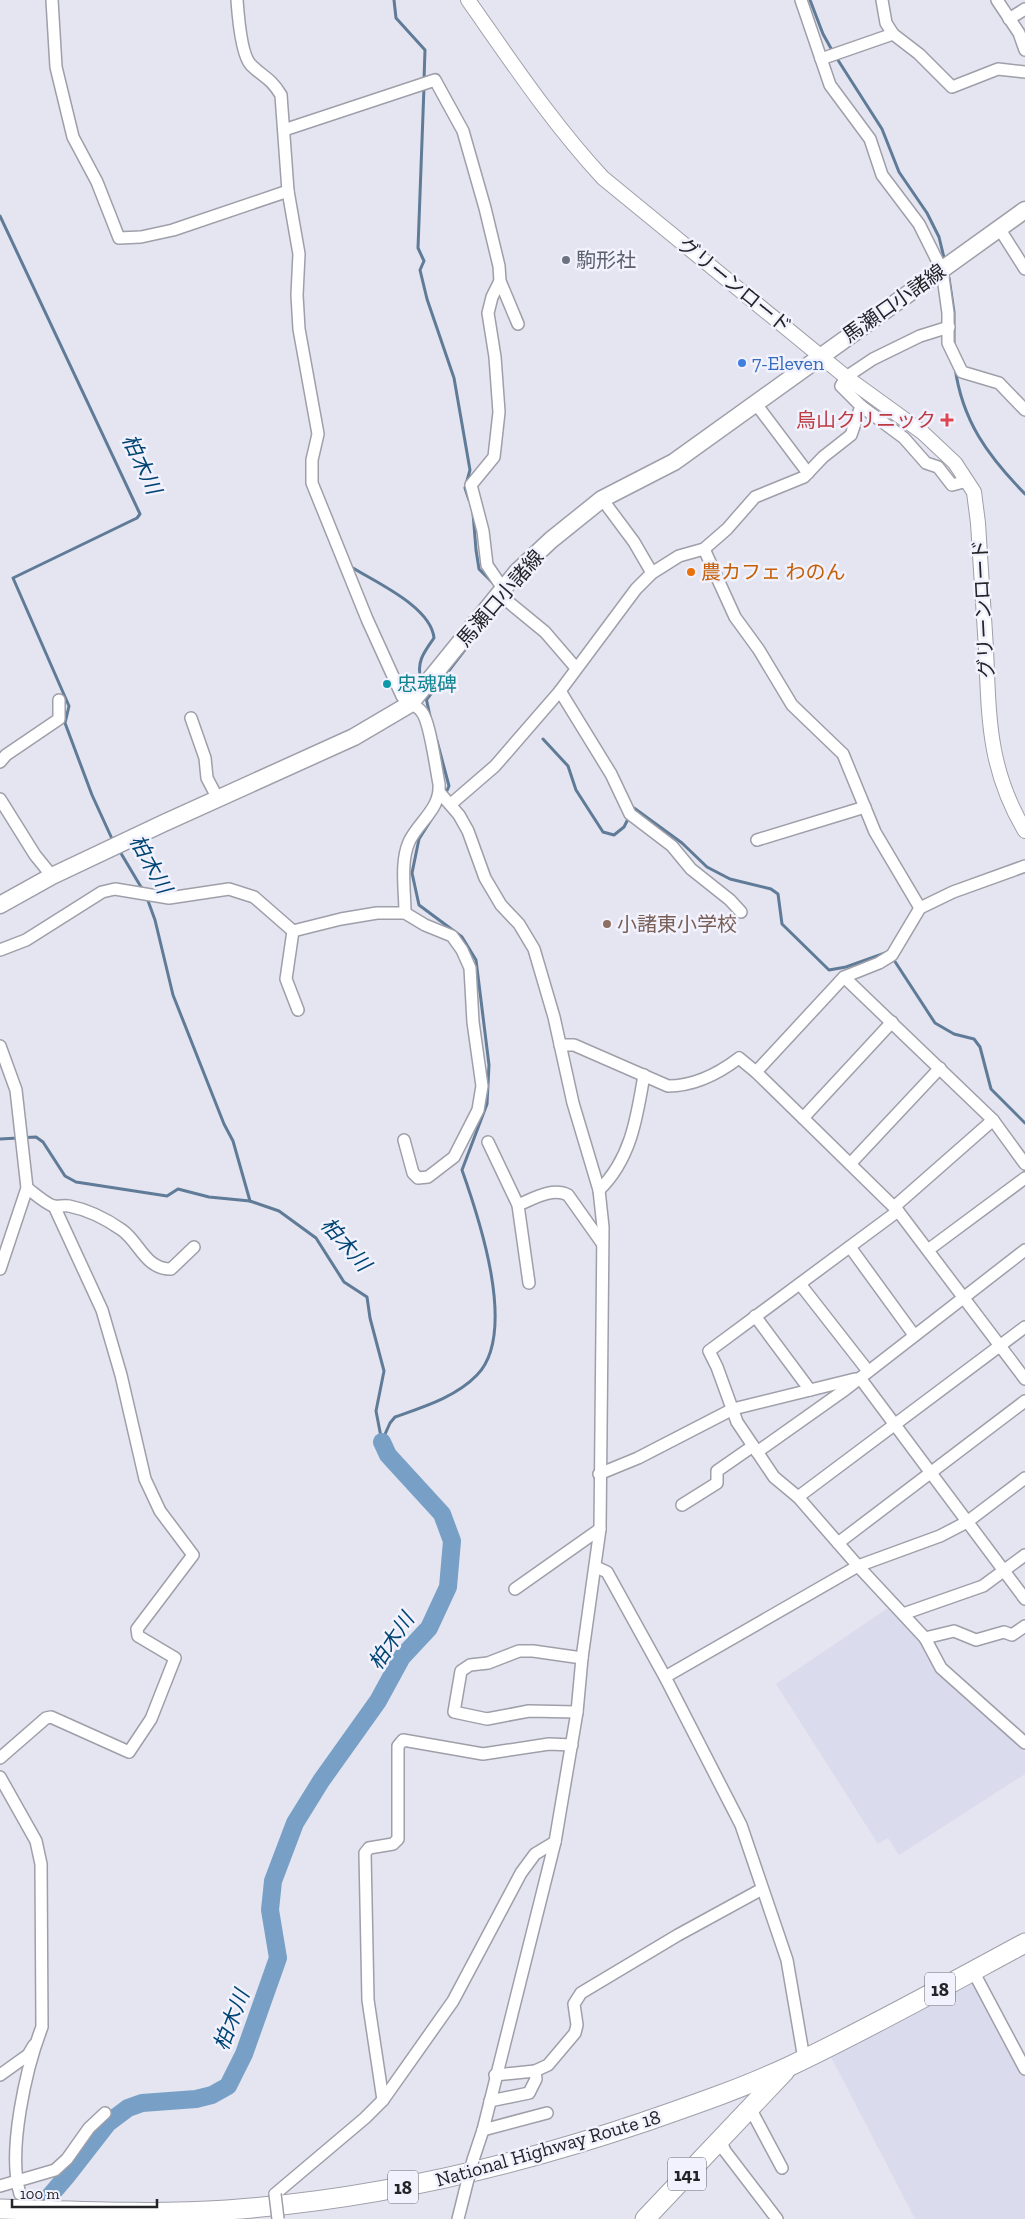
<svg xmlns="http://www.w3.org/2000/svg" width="1025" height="2219" font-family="'Zilla Slab','Noto Sans JP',serif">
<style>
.built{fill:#dbdbee}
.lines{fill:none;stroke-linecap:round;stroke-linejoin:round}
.stream{stroke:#5f7b97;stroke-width:3}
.river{stroke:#78a0c6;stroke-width:18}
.minor-casing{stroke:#9f9faa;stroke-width:14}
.tertiary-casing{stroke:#9f9faa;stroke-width:16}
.secondary-casing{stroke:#9f9faa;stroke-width:19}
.trunk-casing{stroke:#9f9faa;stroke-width:21}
.minor{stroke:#fff;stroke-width:11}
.tertiary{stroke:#fff;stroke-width:14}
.secondary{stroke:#fff;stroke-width:16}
.trunk{stroke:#fff;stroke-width:19}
.minor-bridge-casing{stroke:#9f9faa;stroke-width:14;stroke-linecap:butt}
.minor-bridge{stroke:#fff;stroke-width:11}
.worship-dot{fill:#6b7280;stroke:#f1f2fd;stroke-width:2}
.shop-dot{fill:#3f7fe0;stroke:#f1f2fd;stroke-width:2}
.health-dot{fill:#e0444e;stroke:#f1f2fd;stroke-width:2}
.food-dot{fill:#e8710a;stroke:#f1f2fd;stroke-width:2}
.culture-dot{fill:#0f9aa8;stroke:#f1f2fd;stroke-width:2}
.education-dot{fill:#8d6e63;stroke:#f1f2fd;stroke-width:2}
.labels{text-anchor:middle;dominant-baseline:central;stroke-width:5;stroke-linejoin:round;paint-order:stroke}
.shield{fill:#f1f2fd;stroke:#626268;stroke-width:1}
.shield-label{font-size:19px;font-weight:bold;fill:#242428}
.worship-label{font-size:20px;fill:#5b616d;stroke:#f1f2fd;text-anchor:start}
.street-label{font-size:20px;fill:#242428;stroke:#f1f2fd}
.shop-label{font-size:20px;fill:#366cbe;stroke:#f1f2fd;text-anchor:start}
.health-label{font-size:20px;fill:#be3a42;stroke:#f1f2fd;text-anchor:end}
.food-label{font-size:20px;fill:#c56008;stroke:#f1f2fd;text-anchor:start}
.culture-label{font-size:20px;fill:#0d838f;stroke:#f1f2fd;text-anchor:start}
.education-label{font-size:20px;fill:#785e54;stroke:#f1f2fd;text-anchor:start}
.water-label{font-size:21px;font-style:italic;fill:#004474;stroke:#f1f2fd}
</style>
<rect width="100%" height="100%" fill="#e4e5f0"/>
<g class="built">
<path d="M891 1606 917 1632 940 1672 1025 1752V1774L899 1855 888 1838 878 1844 776 1684Z"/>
<path d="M975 1978 1025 2075V2219H915L829 2053Z"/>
</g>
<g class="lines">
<g class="stream">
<path d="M394 0 396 18 425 50 424 80"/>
<path d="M810 0 823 34 833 52"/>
<path d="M836 57 882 129 899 172 927 213 939 237 945 262"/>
<path d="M424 87 418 248 424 261 420 270 427 299 454 378 470 470 465 488 469 500"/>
<path d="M0 216 140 514 137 518 13 578 69 706 65 723 92 795 113 841"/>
<path d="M949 278 954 312V346"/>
<path d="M955 367C962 421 988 456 1025 494"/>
<path d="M473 513 476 550 479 569 493 583"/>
<path d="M353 568C377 583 431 607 434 638 424 652 416 662 421 680"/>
<path d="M425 693 430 716"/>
<path d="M427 699 477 634"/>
<path d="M543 739 568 766 576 790 603 832 614 835 624 827 629 817"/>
<path d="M437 741 449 786 445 795"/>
<path d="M632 812 634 808 682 843 707 867 730 879 771 889 778 894 782 924 829 970 846 967 888 952"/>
<path d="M119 850 144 892"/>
<path d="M147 898 155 920 173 995 224 1124 233 1141 250 1201 279 1211 316 1238 344 1282 367 1297 370 1318 384 1371 376 1411 382 1442"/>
<path d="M892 957 935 1023 954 1034 974 1039 980 1047 991 1089 1025 1123"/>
<path d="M0 1139 36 1137 43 1142 65 1176 76 1182 167 1196 178 1189 209 1197 250 1201"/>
<path d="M382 1441 390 1423 395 1417C423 1407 456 1397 477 1375 518 1333 479 1218 462 1170L487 1104 489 1065 476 960 462 937 419 905 412 873 419 839 443 801"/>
</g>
<path class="river" d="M30 2219 66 2177 108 2123 128 2108 142 2103 196 2099 212 2095 228 2086 244 2054 278 1958 270 1910 273 1881 295 1823 321 1781 378 1701 402 1657 429 1628 448 1587 452 1541 442 1514 388 1455 382 1442"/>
<defs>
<g id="minor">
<path d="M52 0 56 67 73 137 97 182 119 238 141 237 173 230 288 191"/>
<path d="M237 0C238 14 241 55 251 65 264 78 270 77 281 95L288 191 299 254 297 295 299 329 318 434 312 460V483L367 619 402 696C408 702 416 705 421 711 430 720 436 770 439 784 441 809 418 822 409 842 400 862 405 891 405 913"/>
<path d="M801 0 830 85 870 139 882 175 919 224 942 270 948 313V343L962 372 999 383 1025 410"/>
<path d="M882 0 886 23 893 34 919 54 952 87 998 69 1025 72"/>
<path d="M997 0 1019 33 1025 50"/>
<path d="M1009 19 1025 9"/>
<path d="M821 59 893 34"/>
<path d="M284 130 435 80 463 131 485 208 499 266 500 281 518 324"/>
<path d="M999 228 1025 269"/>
<path d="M500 281 492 297 488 313 495 357 499 412 494 457 471 485 483 531 487 565 504 590"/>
<path d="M756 404 808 473"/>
<path d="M861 406 904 438 926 463 938 467 952 485 967 481"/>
<path d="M602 499 634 542 652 573"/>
<path d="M704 549 735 617 759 650 792 705 843 754 875 832 920 908"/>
<path d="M500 595 545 632 576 668"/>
<path d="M560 691 611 774 630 814 672 846 691 869 730 900 741 912"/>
<path d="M191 718 205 758 207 778 218 799"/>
<path d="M0 762 6 755 59 719V700"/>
<path d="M440 793 459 815 468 831 485 878 501 905 519 924 534 949 554 1017 573 1103 599 1190 603 1227 600 1529 582 1658 577 1712 555 1842 483 2130 473 2160"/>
<path d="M0 799 35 855 52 876"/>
<path d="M451 804 495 766 560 691 636 589 652 573 679 556 704 549 727 529 755 497 804 477 823 457 851 435 861 406 841 386 846 377 873 359 920 336 949 327"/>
<path d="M757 840 865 807"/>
<path d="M293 931 286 979 298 1010"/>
<path d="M0 950 26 940 102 892 115 889 169 898 229 889 254 897 293 931 341 919 377 913H405L425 925 452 936 462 950 470 968 473 1022 482 1086 478 1110 454 1157 428 1177 418 1178 413 1173 404 1140"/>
<path d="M844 977 993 1120 1025 1164"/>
<path d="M560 1045H574L668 1086C695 1086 718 1074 739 1058L756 1072 898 1211 1025 1379"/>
<path d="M0 1046 16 1090 27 1188 0 1269"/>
<path d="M756 1072 844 977 879 963 892 955 920 908 953 892 1025 866"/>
<path d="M803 1118 892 1022"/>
<path d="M488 1142 518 1205 529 1283"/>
<path d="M850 1164 940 1068"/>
<path d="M27 1188C35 1194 45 1203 53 1206 58 1207 64 1205 69 1206 89 1210 105 1218 122 1230 140 1243 145 1269 171 1269L194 1247"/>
<path d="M599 1190C631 1159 637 1117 644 1075"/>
<path d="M518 1205C533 1199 552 1187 568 1195L602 1243"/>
<path d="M894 1207 993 1120"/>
<path d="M898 1211 709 1351 717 1367 737 1422 774 1477 798 1497 858 1566 925 1638 954 1631 976 1640 1004 1632 1012 1635 1025 1626"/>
<path d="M850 1247 914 1335"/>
<path d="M928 1250 1025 1178"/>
<path d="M800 1284 868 1371"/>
<path d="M755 1316 810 1390"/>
<path d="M860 1378 1025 1599"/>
<path d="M757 1452 846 1389 1025 1250"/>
<path d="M599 1474 638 1458 733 1409 855 1379"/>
<path d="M798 1497 1025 1327"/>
<path d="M682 1505 717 1483V1471L753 1446"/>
<path d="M838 1543 1025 1401"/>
<path d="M596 1567 607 1572 665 1677 741 1825 787 1960 804 2059"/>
<path d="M515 1589 600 1529"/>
<path d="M903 1614 983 1586 1025 1555"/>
<path d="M925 1638 941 1668 1025 1743"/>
<path d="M665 1677 858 1566 940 1536 967 1522 1025 1478"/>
<path d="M577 1712 529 1711 487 1719 454 1712 461 1671 470 1665 488 1663 519 1651H533L582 1658"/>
<path d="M0 1758 46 1718 51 1717 129 1752 151 1719 175 1658 138 1636 137 1629 193 1555 160 1511 145 1479 121 1375 102 1310 54 1206"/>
<path d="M0 1777 36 1841 41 1864 42 2027C26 2068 7 2152 20 2194"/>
<path d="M973 1971 1025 2069"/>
<path d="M0 2075 28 2055 34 2045"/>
<path d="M495 2075 535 2071 548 2065 575 2033 577 2025 574 2004 581 1993 678 1935 762 1889"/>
<path d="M383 2100 368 2000 365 1853 369 1848 393 1844 398 1839V1746L403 1740 483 1754 549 1744 572 1745"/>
<path d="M490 2101 529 2093 536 2079 535 2071"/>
<path d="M750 2108 782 2168"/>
<path d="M483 2130 547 2113"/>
<path d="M720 2140 725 2151 777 2219"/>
<path d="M0 2186 55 2170 67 2159 89 2128 105 2113"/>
<path d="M275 2194 365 2118 383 2100 453 2001 521 1873 535 1854 555 1842"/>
<path d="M458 2219 465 2191"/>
</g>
<path id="tertiary" d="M468 0C511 61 552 123 603 178L846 377 922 432 955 463 974 492 978 523C981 565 983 607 986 649 989 718 988 769 1025 831"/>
<path id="secondary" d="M0 905 52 876 164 823 354 737 410 704 517 572 551 540 602 499 674 462 1025 210"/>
<g id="trunk">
<path d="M0 2209C76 2211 151 2215 227 2210 369 2200 509 2168 644 2122 693 2105 743 2088 790 2066 870 2028 947 1985 1025 1943"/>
<path d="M645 2219 785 2071"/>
</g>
</defs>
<use href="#minor" class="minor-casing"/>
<use href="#tertiary" class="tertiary-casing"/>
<use href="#secondary" class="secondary-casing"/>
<use href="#trunk" class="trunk-casing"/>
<use href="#minor" class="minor"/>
<use href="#tertiary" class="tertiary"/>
<use href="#secondary" class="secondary"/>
<use href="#trunk" class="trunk"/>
<defs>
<g id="minor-bridge">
<path d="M465 2191 473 2160"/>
<path d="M275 2194 278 2219"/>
</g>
</defs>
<use href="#minor-bridge" class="minor-bridge-casing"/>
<use href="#minor-bridge" class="minor-bridge"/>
</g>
<circle class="worship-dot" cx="566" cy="260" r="5"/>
<circle class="shop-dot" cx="742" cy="363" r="5"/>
<path class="health-dot" d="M944.5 412.5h5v5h5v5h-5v5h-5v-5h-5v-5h5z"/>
<circle class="food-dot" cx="691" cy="572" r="5"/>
<circle class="culture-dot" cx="387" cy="684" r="5"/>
<circle class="education-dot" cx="607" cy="924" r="5"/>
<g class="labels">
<g class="shield">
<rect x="925" y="1972.5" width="30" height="33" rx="4"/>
<rect x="668" y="2157.5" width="38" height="33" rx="4"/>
<rect x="388" y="2170.5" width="30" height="33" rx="4"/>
</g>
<g class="shield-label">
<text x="940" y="1989">18</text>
<text x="687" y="2174">141</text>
<text x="403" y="2187">18</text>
</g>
<g class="worship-label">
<text x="576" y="260">駒形社</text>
</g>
<g class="street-label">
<text transform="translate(735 285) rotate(39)">グリーンロード</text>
<text transform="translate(894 303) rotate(-35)">馬瀬口小諸線</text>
<text transform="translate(500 598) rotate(-49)">馬瀬口小諸線</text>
<text transform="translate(983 609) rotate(-93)">グリーンロード</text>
<text transform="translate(548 2148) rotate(-16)">National Highway Route 18</text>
</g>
<g class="shop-label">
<text x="752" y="363">7-Eleven</text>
</g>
<g class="health-label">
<text x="936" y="420">烏山クリニック</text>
</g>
<g class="food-label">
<text x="701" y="572">農カフェ わのん</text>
</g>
<g class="culture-label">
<text x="397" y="684">忠魂碑</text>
</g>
<g class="education-label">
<text x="617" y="924">小諸東小学校</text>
</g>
<g class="water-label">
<text transform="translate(142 464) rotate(65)">柏木川</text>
<text transform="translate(151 864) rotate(61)">柏木川</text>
<text transform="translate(346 1244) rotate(49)">柏木川</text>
<text transform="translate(391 1641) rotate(-56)">柏木川</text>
<text transform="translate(231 2020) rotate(-69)">柏木川</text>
</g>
</g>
<path d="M12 2199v8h145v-8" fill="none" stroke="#242428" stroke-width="2.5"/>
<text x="20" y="2199" font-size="15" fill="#242428" stroke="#f1f2fd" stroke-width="4" paint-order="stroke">100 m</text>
</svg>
